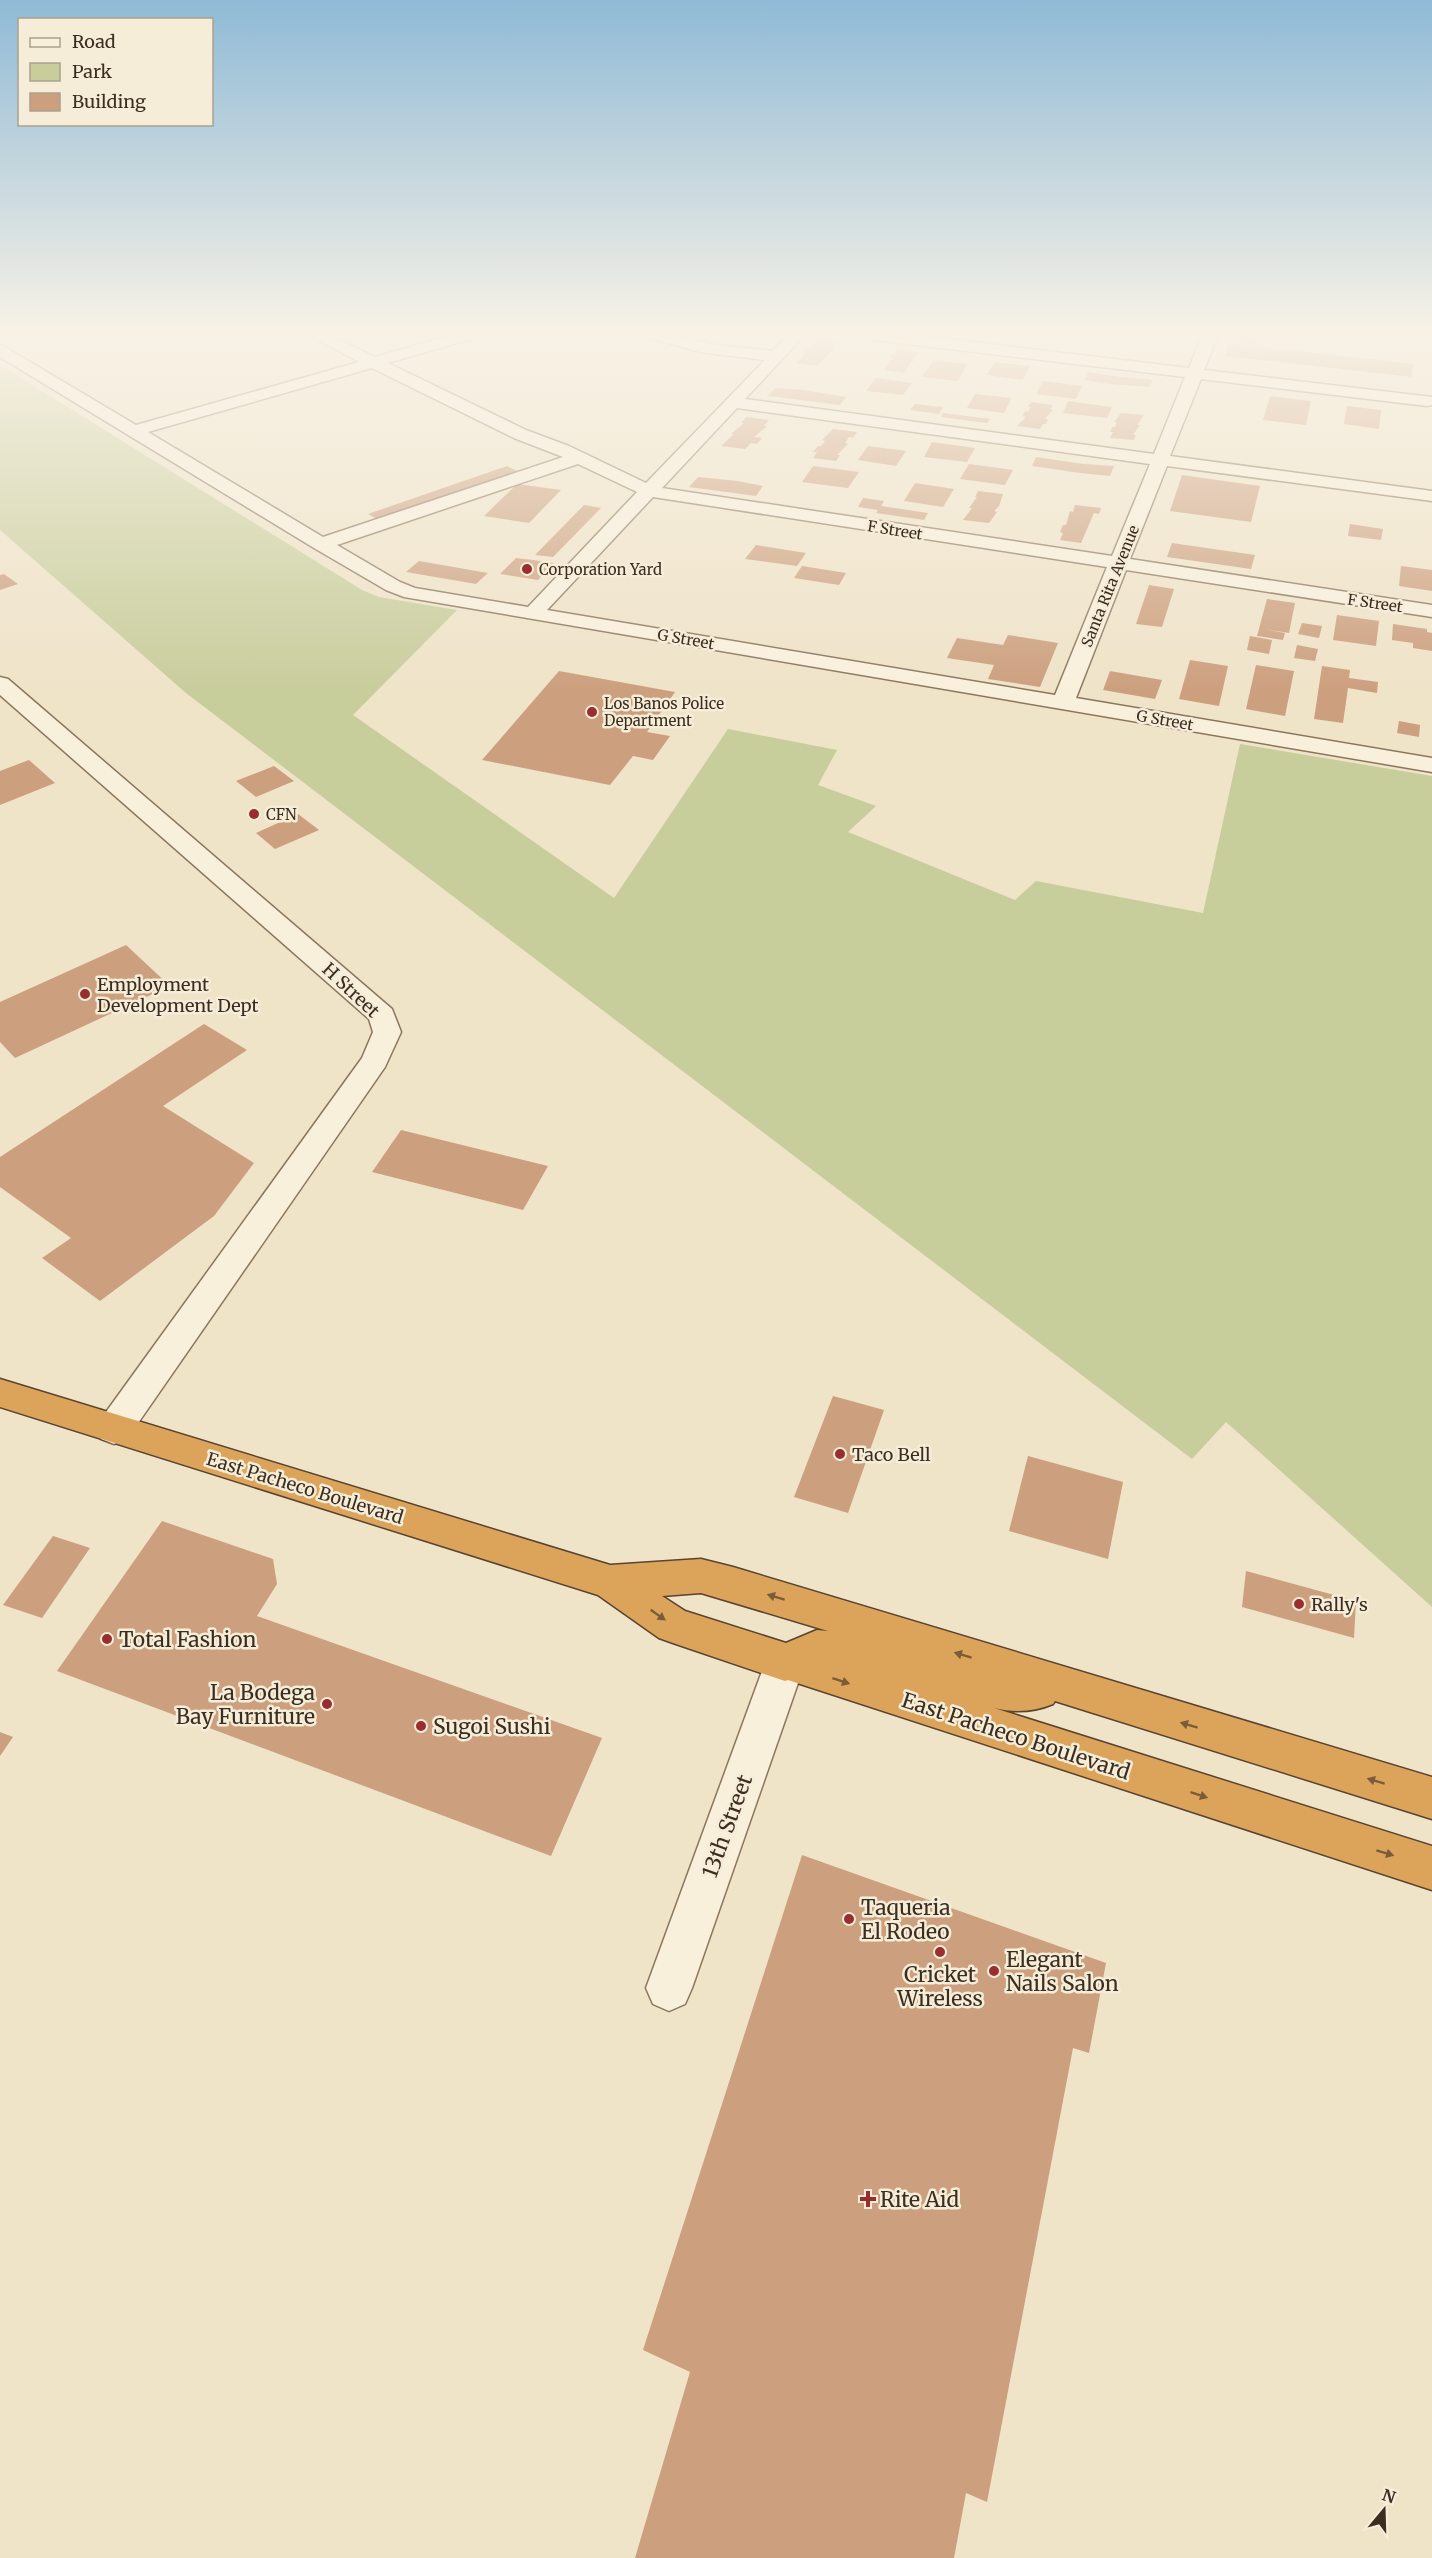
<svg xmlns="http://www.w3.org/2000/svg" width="1432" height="2558" font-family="Merriweather,serif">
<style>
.green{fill:#c8cd9c}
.building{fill:#cc9f7e}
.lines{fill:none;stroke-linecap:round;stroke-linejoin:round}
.minor-casing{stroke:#8b755d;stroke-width:3}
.highway-casing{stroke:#594331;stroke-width:3}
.minor{fill:#f9f0dc;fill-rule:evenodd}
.highway{fill:#dca35b;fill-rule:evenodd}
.oneway{fill:#7b5c38}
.poi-dot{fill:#9a2d2e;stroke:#f6edd8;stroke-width:2}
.labels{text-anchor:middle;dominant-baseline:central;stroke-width:5;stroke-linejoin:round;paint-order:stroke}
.far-street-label{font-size:15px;fill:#3b2d20;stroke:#f6edd8}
.far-poi-label{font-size:15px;fill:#3b2d20;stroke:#f6edd8;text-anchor:start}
.poi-label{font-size:18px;fill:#3b2d20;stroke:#f6edd8;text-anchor:start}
.street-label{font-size:18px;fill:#3b2d20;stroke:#f6edd8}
.near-poi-label{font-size:21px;fill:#3b2d20;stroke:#f6edd8;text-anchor:start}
.near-street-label{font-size:21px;fill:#3b2d20;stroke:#f6edd8}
</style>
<rect width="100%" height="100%" fill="#efe3c8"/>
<path class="green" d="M0 365 362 590 379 597 457 610 353 715 614 898 728 729 837 750 818 785 876 806 848 832 1015 900 1036 881 1203 913 1240 744 1432 776V1607L1226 1422 1192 1459 186 693 0 530Z"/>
<g class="building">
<path d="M1238 335H1259L1256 344 1235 342Z"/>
<path d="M817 339 838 341 834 346 836 347 817 366 795 363 802 358 808 348H811Z"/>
<path d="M1229 343 1413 364 1412 377 1225 356Z"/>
<path d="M898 349 920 352 912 360H914L909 364 905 373 884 370 893 358 890 357Z"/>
<path d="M934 360 968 364 958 381 922 377Z"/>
<path d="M995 362 1030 366 1023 380 986 375Z"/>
<path d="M1088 372 1113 376 1153 380 1149 387 1110 384 1085 380Z"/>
<path d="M876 378 912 383 903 395 866 391Z"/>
<path d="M1043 381 1082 386 1076 399 1036 394Z"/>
<path d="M775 388 804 390 846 397 840 405 768 396Z"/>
<path d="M975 394 1012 398 1004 413 967 408Z"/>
<path d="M1270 396 1311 401 1306 425 1263 420Z"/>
<path d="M1068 401 1112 407 1107 418 1063 413Z"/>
<path d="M1031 402 1053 405 1050 409 1053 410 1045 419H1048L1046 424H1043L1040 429 1017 426 1026 417 1023 416 1025 411 1028 412 1031 407H1028Z"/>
<path d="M915 404 943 407 939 414 910 410Z"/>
<path d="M1347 406 1381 410 1379 429 1344 424Z"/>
<path d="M943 413 990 419 987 423 941 417Z"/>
<path d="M1121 413 1144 415 1137 425H1140L1133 435H1136L1134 440 1110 438 1113 432H1110L1112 427H1115L1117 422H1114Z"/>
<path d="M746 417 769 420 764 426H767L754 437 762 438 757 444 751 443 745 449 721 446 734 434H731L744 423H741Z"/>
<path d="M833 429 857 432 853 438 849 437 845 443 848 444 837 455H840L836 461 813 458 817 452H813L818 446H821L825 441 822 440Z"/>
<path d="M932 442 975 448 967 462 924 457Z"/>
<path d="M868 446 906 451 896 466 858 460Z"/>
<path d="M1036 457 1084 464 1114 466 1110 476 1080 473 1032 466Z"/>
<path d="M969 464 1013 470 1005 485 960 479Z"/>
<path d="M507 466 519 472 379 520 368 514Z"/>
<path d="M813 466 859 472 848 488 802 482Z"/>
<path d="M1182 475 1260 486 1251 522 1170 511Z"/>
<path d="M698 477 738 481 763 486 756 496 689 487Z"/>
<path d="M915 483 954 489 943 507 904 501Z"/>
<path d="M517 484 561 490 529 523 484 516Z"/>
<path d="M978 491 1003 494 999 506 994 511 997 512 989 523 963 520 972 508H969L977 497H975Z"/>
<path d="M863 498 884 501 881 506 928 513 924 520 876 513 878 510 858 507Z"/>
<path d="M584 505 601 508 553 557 535 555Z"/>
<path d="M1075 505 1101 508 1099 514 1094 513 1081 543 1060 540 1063 533 1060 532 1063 525H1066L1070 511 1073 512Z"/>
<path d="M1350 524 1383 529 1381 540 1348 536Z"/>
<path d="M1172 543 1255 555 1251 569 1167 557Z"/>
<path d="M756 545 806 553 797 566 745 559Z"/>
<path d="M516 558 533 560 554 563 538 580 500 574Z"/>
<path d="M419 561 488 573 476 584 406 572Z"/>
<path d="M802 566 846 573 839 585 794 578Z"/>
<path d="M1401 566 1432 570V591L1399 586Z"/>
<path d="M4 574 18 584 0 590V575Z"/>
<path d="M1149 585 1174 589 1162 627 1136 624Z"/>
<path d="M1267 599 1295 603 1289 633 1264 629 1285 633 1283 640 1257 636Z"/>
<path d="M1337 615 1379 621 1376 646 1333 640Z"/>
<path d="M1302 623 1322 626 1319 638 1298 634Z"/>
<path d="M1393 624 1427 629V632L1432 633V651L1413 648V643L1392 640Z"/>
<path d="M1008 635 1058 643 1040 687 988 679 994 665 947 658 957 638 1003 645Z"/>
<path d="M1250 636 1272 640 1269 654 1247 650Z"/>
<path d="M1297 645 1318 649 1315 661 1294 658Z"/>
<path d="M1190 660 1228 666 1219 706 1179 699Z"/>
<path d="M1256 665 1294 671 1285 716 1246 709Z"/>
<path d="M1322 666 1350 670 1349 678 1378 682 1377 693 1348 688 1343 723 1314 719Z"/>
<path d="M559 671 675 692 647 732 670 736 653 760 633 756 610 785 482 760Z"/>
<path d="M1110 671 1162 680 1155 699 1103 690Z"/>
<path d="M1399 721 1420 725 1419 737 1397 733Z"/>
<path d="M29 760 55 783 0 805V771Z"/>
<path d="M274 766 294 781 256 797 236 781Z"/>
<path d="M298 814 319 830 275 849 256 833Z"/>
<path d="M126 945 170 986 15 1058 0 1042V1002Z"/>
<path d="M204 1024 247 1050 163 1106 254 1163 214 1216 100 1301 42 1258 71 1238 0 1187V1157Z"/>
<path d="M401 1130 548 1166 523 1210 372 1172Z"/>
<path d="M833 1396 884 1410 848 1513 794 1497Z"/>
<path d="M1028 1456 1123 1482 1108 1559 1009 1531Z"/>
<path d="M162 1521 273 1559 277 1584 257 1616 602 1738 551 1856 57 1671Z"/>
<path d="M53 1536 90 1548 42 1618 3 1605Z"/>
<path d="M1246 1571 1356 1601 1354 1638 1242 1607Z"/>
<path d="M0 1732 13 1737 0 1756Z"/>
<path d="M802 1855 1106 1963 1089 2053 1073 2048 987 2502 966 2493 954 2558H635L690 2372 643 2350Z"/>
</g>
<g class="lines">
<defs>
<g id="minor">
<path d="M309 335H329L375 357 452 335H477L474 338 388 363 526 430 569 446 646 483 765 360 700 352 651 338 648 335H671L716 345 773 351 788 335H805L745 399 1154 454 1185 377 874 340 866 335H913L1189 368 1202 335H1218L1204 370 1432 397V405L1427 406 1201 379 1170 456 1432 491V501L1167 466 1130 559 1432 605V617L1126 570 1076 698 1432 758V772L404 597 386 590 314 548 0 357V345L5 347 136 425 359 362ZM372 368 514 438 563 457 323 537 148 432ZM737 408 1150 464 1112 556 662 488ZM578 464 637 492 528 607 415 588 400 582 337 545ZM653 497 1107 567 1055 695 547 610Z"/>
<path d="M0 677 8 679 392 1009 401 1032 385 1067 127 1439 114 1444 101 1439 96 1429 101 1419 362 1058 373 1032 369 1019 0 695Z"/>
<path d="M785 1645 799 1650 805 1663 692 1988 685 2004 669 2011 653 2004 646 1988 765 1663 771 1650Z"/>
</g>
<path id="highway" d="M0 1379 610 1565 701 1559 733 1567 1432 1777V1819L1055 1701 1053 1704C1034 1712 1014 1713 994 1708L1432 1846V1890L788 1680 785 1681 673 1643 659 1638 598 1595 0 1407ZM701 1593 828 1631 817 1630 786 1643 685 1611 662 1596Z"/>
</defs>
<use href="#minor" class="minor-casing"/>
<use href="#highway" class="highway-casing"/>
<use href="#minor" class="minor"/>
<use href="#highway" class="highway"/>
</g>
<defs><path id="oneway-solid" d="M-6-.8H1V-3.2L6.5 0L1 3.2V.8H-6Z" transform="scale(1.5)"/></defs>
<g class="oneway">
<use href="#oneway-solid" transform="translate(776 1597) rotate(-163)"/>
<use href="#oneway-solid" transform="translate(658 1615) rotate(35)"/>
<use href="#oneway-solid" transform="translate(963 1655) rotate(-163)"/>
<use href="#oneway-solid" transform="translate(841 1681) rotate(18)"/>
<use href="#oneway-solid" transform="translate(1189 1725) rotate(-163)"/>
<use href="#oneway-solid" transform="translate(1376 1781) rotate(-163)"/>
<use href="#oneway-solid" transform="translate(1199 1795) rotate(18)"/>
<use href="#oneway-solid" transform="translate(1385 1853) rotate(17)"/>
</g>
<linearGradient id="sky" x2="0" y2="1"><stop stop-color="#8fbad6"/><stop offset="0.48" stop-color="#f8f2e6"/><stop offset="1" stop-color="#f8f2e6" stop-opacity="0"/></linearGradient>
<rect width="1432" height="693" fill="url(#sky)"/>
<g class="poi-dot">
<circle cx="527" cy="569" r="6"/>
<circle cx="592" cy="712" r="6"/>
<circle cx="254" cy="814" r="6"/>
<circle cx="85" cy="994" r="6"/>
<circle cx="840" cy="1454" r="6"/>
<circle cx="1299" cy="1604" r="6"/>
<circle cx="107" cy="1639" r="6"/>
<circle cx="327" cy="1704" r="6"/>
<circle cx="421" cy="1726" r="6"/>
<circle cx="849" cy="1919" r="6"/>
<circle cx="940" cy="1952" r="6"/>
<circle cx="994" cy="1971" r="6"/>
<path d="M865 2190h6v6h6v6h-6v6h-6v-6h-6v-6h6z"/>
</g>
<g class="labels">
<g class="far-street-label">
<text transform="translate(895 530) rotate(9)">F Street</text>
<text transform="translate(1110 586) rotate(-68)">Santa Rita Avenue</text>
<text transform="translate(1375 603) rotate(8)">F Street</text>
<text transform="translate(686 639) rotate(10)">G Street</text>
<text transform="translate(1165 720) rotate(10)">G Street</text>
</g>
<g class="far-poi-label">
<text x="539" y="569">Corporation Yard</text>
<text x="604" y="703">Los Banos Police<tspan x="604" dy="17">Department</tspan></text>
<text x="266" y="814">CFN</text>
</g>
<g class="poi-label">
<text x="97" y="984">Employment<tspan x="97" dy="21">Development Dept</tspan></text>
<text x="852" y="1454">Taco Bell</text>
<text x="1311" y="1604">Rally's</text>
</g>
<g class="street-label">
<text transform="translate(351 990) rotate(43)">H Street</text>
<text transform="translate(305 1488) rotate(17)">East Pacheco Boulevard</text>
</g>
<g class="near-poi-label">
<text x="119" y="1639">Total Fashion</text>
<text x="315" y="1692" text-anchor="end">La Bodega<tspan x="315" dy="24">Bay Furniture</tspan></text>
<text x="433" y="1726">Sugoi Sushi</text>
<text x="861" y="1907">Taqueria<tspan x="861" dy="24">El Rodeo</tspan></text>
<text x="1006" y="1959">Elegant<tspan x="1006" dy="24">Nails Salon</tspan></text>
<text x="940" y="1974" text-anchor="middle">Cricket<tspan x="940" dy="24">Wireless</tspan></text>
<text x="880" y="2199">Rite Aid</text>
</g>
<g class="near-street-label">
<text transform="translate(1016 1736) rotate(18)">East Pacheco Boulevard</text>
<text transform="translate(727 1826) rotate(-70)">13th Street</text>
</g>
</g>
<rect x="18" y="18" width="195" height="108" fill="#f6edd8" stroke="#aba08e" stroke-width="1.5"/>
<rect x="30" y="38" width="30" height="9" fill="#f9f0dc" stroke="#aba08e" stroke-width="1.5"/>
<text x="72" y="48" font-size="18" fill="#3b2d20">Road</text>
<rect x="30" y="63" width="30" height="18" fill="#c8cd9c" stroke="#aba08e" stroke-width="1.5"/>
<text x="72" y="78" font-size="18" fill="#3b2d20">Park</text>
<rect x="30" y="93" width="30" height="18" fill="#cc9f7e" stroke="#aba08e" stroke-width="1.5"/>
<text x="72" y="108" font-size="18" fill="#3b2d20">Building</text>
<g transform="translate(1384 2510) rotate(19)" stroke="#f6edd8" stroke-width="4.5" paint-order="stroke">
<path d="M0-4.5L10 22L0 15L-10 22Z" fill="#3b2d20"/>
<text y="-9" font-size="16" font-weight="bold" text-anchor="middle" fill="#3b2d20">N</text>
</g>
</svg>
